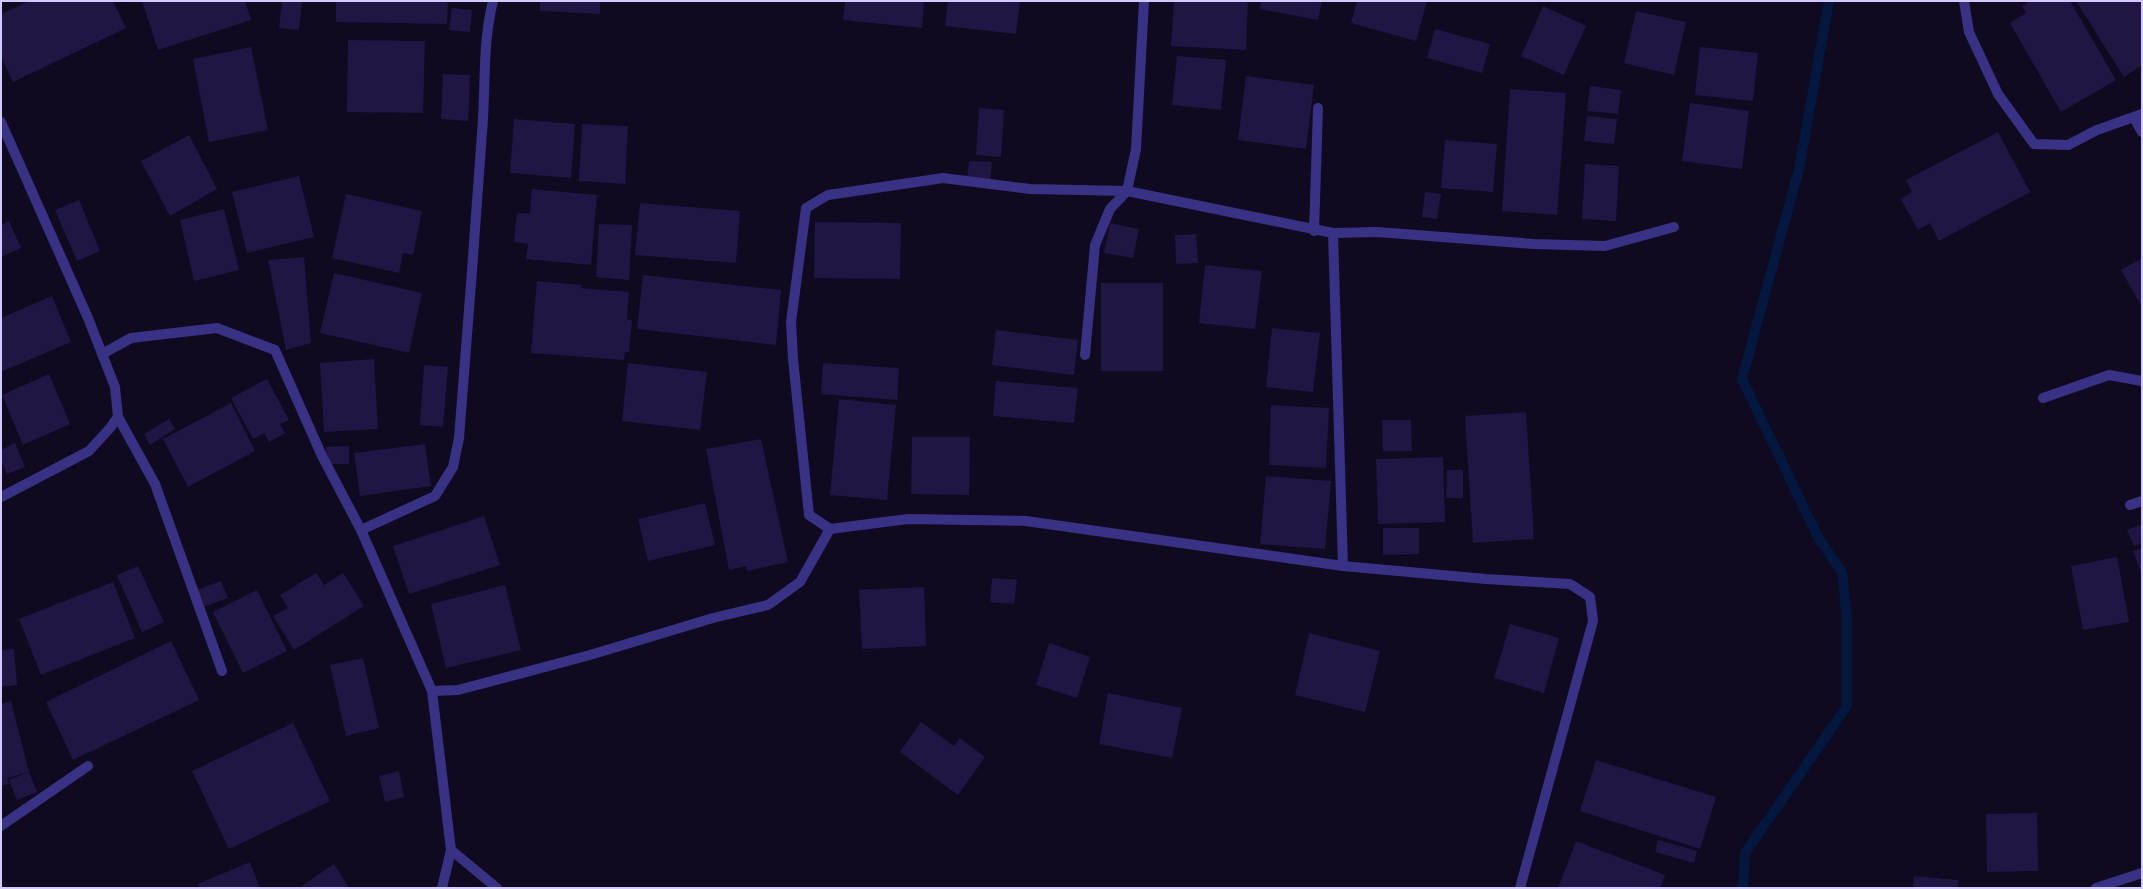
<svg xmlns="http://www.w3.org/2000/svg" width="2143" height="889" font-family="'Exo 2',sans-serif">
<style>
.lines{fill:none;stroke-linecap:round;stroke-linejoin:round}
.stream{stroke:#04173f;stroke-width:10}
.building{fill:#201543}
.minor{stroke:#383184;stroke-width:10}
</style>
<rect width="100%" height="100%" fill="#0f0a20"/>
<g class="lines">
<path class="stream" d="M1743 888 1745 853 1847 706V619L1842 572 1819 539 1742 379 1799 169 1829 1"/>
</g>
<g class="building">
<path d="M29 1H113L126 28 13 82 1 57V14Z"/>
<path d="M142 1H245L251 20 158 50Z"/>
<path d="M282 1H302L299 30 279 28Z"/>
<path d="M336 1H448L447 24 336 22Z"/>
<path d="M540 1H600V14L540 11Z"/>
<path d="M845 1H924L922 28 843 20Z"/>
<path d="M948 1H1020L1016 34 945 26Z"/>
<path d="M1174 1H1248L1246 50 1171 46Z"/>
<path d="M1261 1H1322L1318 20 1260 9Z"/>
<path d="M1357 1H1427L1416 41 1351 23Z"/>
<path d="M2030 1H2070L2116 80 2061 112 2010 23 2026 13 2022 6Z"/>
<path d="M2076 1H2142V65L2124 77Z"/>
<path d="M1543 6 1586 26 1564 75 1521 56Z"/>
<path d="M452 8 472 10 470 32 449 30Z"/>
<path d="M1636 11 1686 22 1674 75 1624 63Z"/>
<path d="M1435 29 1490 44 1482 73 1427 58Z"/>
<path d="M348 40 425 41 423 113 347 112Z"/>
<path d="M251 47 268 130 209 142 193 59Z"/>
<path d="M1700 47 1758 53 1753 101 1695 95Z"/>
<path d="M1177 56 1226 60 1221 110 1172 105Z"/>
<path d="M443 74 470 75 468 121 441 119Z"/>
<path d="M1246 76 1314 85 1306 149 1238 140Z"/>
<path d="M1590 86 1621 90 1618 114 1587 111Z"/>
<path d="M1510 89 1566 93 1557 215 1502 211Z"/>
<path d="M1690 103 1749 111 1742 169 1682 161Z"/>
<path d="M979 108 1004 110 1001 157 976 155Z"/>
<path d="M1587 116 1617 119 1614 144 1584 141Z"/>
<path d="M514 119 575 124 571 178 510 173Z"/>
<path d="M582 124 628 126 625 184 579 181Z"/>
<path d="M1998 132 2030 192 1939 241 1930 223 1918 230 1901 199 1912 192 1906 180Z"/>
<path d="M189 135 217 189 170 216 141 161Z"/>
<path d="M1445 140 1497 144 1493 192 1441 188Z"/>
<path d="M969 161 992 162 990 182 967 180Z"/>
<path d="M1585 164 1619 166 1616 221 1582 219Z"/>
<path d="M299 176 314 237 247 253 232 192Z"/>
<path d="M532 189 597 195 591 265 526 259 528 244 514 242 517 213 530 214Z"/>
<path d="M1425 192 1441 194 1437 219 1422 217Z"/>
<path d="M346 194 422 211 413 255 403 253 399 273 332 258Z"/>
<path d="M79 200 100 251 77 261 55 210Z"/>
<path d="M640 203 740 211 736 263 635 255Z"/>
<path d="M224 209 239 270 194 281 180 220Z"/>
<path d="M9 221 21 248 1 257V225Z"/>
<path d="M815 222 901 223 900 279 814 278Z"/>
<path d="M1110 223 1139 229 1133 258 1104 253Z"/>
<path d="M599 224 632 225 629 280 596 277Z"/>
<path d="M1196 234 1198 263 1176 264 1175 235Z"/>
<path d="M304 257 311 343 286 350 268 260Z"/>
<path d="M2142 258V307L2121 270Z"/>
<path d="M1205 265 1262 271 1255 329 1199 323Z"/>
<path d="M334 273 422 293 409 353 320 333Z"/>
<path d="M643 275 781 290 776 345 637 329Z"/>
<path d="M537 281 581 285V288L629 292 627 320H632L629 352H625L624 360 531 353Z"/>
<rect x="1101" y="283" width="62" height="88"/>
<path d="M52 296 71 342 1 372V318Z"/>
<path d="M1272 328 1320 333 1313 392 1266 387Z"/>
<path d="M996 330 1078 340 1074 375 992 365Z"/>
<path d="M374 359 378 429 324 432 320 363Z"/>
<path d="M628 363 707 372 700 430 622 421Z"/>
<path d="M823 363 899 368 897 400 821 394Z"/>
<path d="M424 365 448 367 443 427 420 425Z"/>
<path d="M49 374 70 424 23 445 2 395Z"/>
<path d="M267 379 289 420 280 424 285 433 269 442 264 433 253 439 231 398Z"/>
<path d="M996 381 1078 388 1074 423 993 416Z"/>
<path d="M839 399 896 405 887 500 830 495Z"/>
<path d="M231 403 255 451 188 487 163 439Z"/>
<path d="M1271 405 1329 408 1326 468 1269 465Z"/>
<path d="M1526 412 1534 539 1473 543 1465 416Z"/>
<path d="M169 419 175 429 150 445 144 434Z"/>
<path d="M1382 420H1411L1412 451H1383Z"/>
<path d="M912 437H970L969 495 911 494Z"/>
<path d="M761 439 788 562 747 571 746 566 729 570 706 449Z"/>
<path d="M15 443 25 467 7 474 1 460V450Z"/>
<path d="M425 444 431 486 360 496 354 453Z"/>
<path d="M349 446V464H326V447Z"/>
<path d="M1443 457 1445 522 1378 524 1376 459Z"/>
<path d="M1447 470H1463V498H1446Z"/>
<path d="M1266 476 1331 481 1325 549 1260 544Z"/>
<path d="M705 503 715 545 648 561 638 519Z"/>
<path d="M484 516 500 565 409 594 393 546Z"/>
<path d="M2142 524V543L2134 546 2127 530Z"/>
<path d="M1383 528H1419V554L1383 555Z"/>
<path d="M2142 548V575L2133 551Z"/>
<path d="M2117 557 2129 622 2083 630 2071 566Z"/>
<path d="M138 566 164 622 142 632 117 575Z"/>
<path d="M316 573 324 585 343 573 364 606 294 650 273 616 288 608 280 595Z"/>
<path d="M992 578 1017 580 1014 604 990 602Z"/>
<path d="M221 581 228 598 203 607 196 590Z"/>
<path d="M113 582 135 638 41 675 19 619Z"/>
<path d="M505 585 521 650 446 668 431 604Z"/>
<path d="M924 587 926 646 862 649 859 590Z"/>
<path d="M257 590 287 651 243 673 213 612Z"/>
<path d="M1510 624 1559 638 1544 693 1494 678Z"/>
<path d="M1309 633 1380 651 1365 712 1295 695Z"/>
<path d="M171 641 199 700 73 760 46 702Z"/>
<path d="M1049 643 1090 657 1077 698 1036 685Z"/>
<path d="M14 649 17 685 1 687V650Z"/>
<path d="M363 658 379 728 346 736 330 665Z"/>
<path d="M1108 693 1182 708 1172 758 1099 744Z"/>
<path d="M11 701 29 772 37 792 17 800 9 780 29 772 7 778 9 784 1 786V704Z"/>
<path d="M921 722 954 746 960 738 985 757 958 795 900 752Z"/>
<path d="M293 723 330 801 229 849 192 771Z"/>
<path d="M1596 760 1716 797 1700 849 1580 811Z"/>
<path d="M399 771 404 797 385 802 379 776Z"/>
<path d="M2037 813 2038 871 1987 872 1986 814Z"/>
<path d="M1658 840 1697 851 1694 863 1655 852Z"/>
<path d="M1576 841 1665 875 1660 888H1558Z"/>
<path d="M250 862 260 888H200L198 884Z"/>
<path d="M334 864 349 888H299Z"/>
<path d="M1914 876 1958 880V888H1913Z"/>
</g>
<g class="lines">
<g class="minor">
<path d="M1964 1 1969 32 1998 94 2034 144 2068 145 2097 130 2142 114"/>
<path d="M2134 118 2142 132"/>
<path d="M1 122 88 318 115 387 118 417 155 484 222 671"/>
<path d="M1314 231 1318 108"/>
<path d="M1333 233 1343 566"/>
<path d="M102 354 131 338 217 328 275 350 322 456 361 530 432 691 451 850 442 888"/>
<path d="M1085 355 1095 245 1110 209 1127 191 1136 149 1144 1"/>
<path d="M2043 398 2109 375 2142 381"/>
<path d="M1 497 89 451 110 428 118 417"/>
<path d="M2130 505 2142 501"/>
<path d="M361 530 435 496 453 467 459 438C467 336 475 235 482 133 486 88 482 45 493 1"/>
<path d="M432 691 458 690 590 655 713 618 768 605 800 582 830 529"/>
<path d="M1 826 88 766"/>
<path d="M451 850 497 888"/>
<path d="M1520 888 1593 621 1590 597 1570 584 1486 579 1343 566 1026 521 908 519 830 529 809 515 793 359 791 322 806 208 828 195 943 178 1030 189 1127 191 1333 233 1377 232 1534 244 1605 246 1674 227"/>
<path d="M2096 888 2142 873"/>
</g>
</g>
<rect width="2143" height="889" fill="none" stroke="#d2c9ff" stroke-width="4"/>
</svg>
